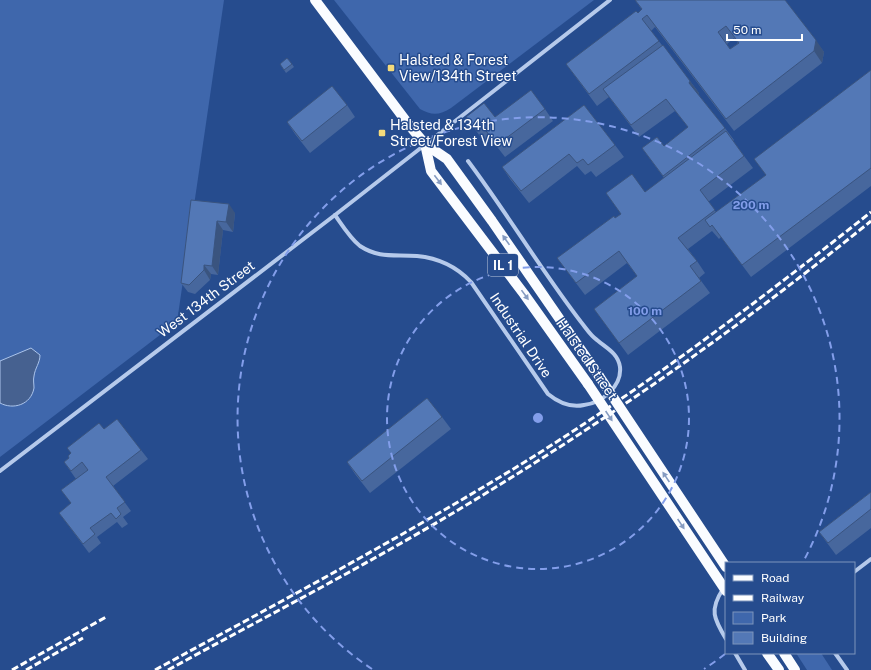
<svg xmlns="http://www.w3.org/2000/svg" width="871" height="670" font-family="'Public Sans',sans-serif">
<style>
.green{fill:#3f67ac}
.water{fill:#466190;stroke:#abc4eb}
.lines{fill:none;stroke-linecap:round;stroke-linejoin:round}
.minor{stroke:#b6caeb;stroke-width:4}
.primary{stroke:#fafcff;stroke-width:10}
.rail{stroke:#fff;stroke-width:3;stroke-dasharray:7 3;stroke-linecap:butt}
.primary-bridge{stroke:#fafcff;stroke-width:10}
.wall{fill:#47679d;fill-rule:evenodd}
.shaded-wall{fill:#3a547f}
.building{fill:#5378b6;stroke:#3a547f;fill-rule:evenodd}
.oneway{fill:#859bc1}
.ring{fill:none;stroke:#839eea;stroke-width:2;stroke-dasharray:7 5}
.poi-dot{fill:#f4da7b;stroke:#264c8e;stroke-width:1.5}
.labels{text-anchor:middle;dominant-baseline:central;stroke-width:3;stroke-linejoin:round;paint-order:stroke}
.shield{fill:#264c8e;stroke:#bec9dd;stroke-width:1}
.shield-label{font-size:13px;font-weight:bold;fill:#fff}
.poi-label{font-size:14px;fill:#fff;stroke:#264c8e;text-anchor:start}
.street-label{font-size:14px;fill:#fff;stroke:#264c8e}
.centre{fill:#839eea;stroke:#264c8e;stroke-width:2}
.ring-label{font-size:12px;text-anchor:middle;font-weight:bold;fill:#839eea;stroke:#264c8e;stroke-width:3;stroke-linejoin:round;paint-order:stroke}
</style>
<rect width="100%" height="100%" fill="#264c8e"/>
<g class="green">
<path d="M0 0H224L177 322 0 457Z"/>
<path d="M334 0H594L451 108C440 115 432 116 420 109Z"/>
<path d="M796 653H821L832 670H807Z"/>
</g>
<path class="water" d="M31 348 40 355C40 363 35 368 34 376 33 380 34 384 34 388 31 405 13 410 0 403V361Z"/>
<g class="lines">
<g class="minor">
<path d="M335 215C342 225 350 238 360 246 380 259 395 254 417 256 438 258 457 267 471 282L548 394C559 403 570 408 584 405 602 403 622 386 620 367 618 353 606 348 597 340 590 335 586 328 581 322 541 270 507 213 468 161"/>
<path d="M0 471 335 215 610 0"/>
<path d="M854 572 871 559"/>
<path d="M723 589C709 610 714 619 726 639"/>
<path d="M735 653 745 670"/>
<path d="M835 653 847 670"/>
</g>
<g class="primary">
<path d="M315 0 409 125 425 144 447 159 492 221 599 376"/>
<path d="M425 144 431 171 524 294 588 384"/>
<path d="M767 653 779 670"/>
<path d="M784 653 795 670"/>
</g>
<g class="rail">
<path d="M12 670 106 617"/>
<path d="M26 670 83 638"/>
<path d="M155 670C280 602 406 535 528 460 648 385 760 300 871 212"/>
<path d="M168 670C276 611 386 555 491 490 624 409 750 319 871 221"/>
</g>
<g class="primary-bridge">
<path d="M599 376 726 567"/>
<path d="M588 384 726 591"/>
</g>
</g>
<g class="wall">
<path d="M635 0H785L824 52 822 63 734 131 655 27 651 31 690 81 699 93 698 94 725 128 734 140 733 141 753 168 708 202 716 212 766 175 754 159 871 70V186L751 277 721 237 719 239 712 231 688 249 697 261 705 273 699 278 710 293 628 355 594 309 637 276 627 263 585 295 557 258 621 214 606 193 645 192 664 178 642 148 664 146 688 127 675 111 639 137 609 97 597 106 566 64 642 10ZM734 38 738 43 730 49 727 44Z"/>
<path d="M280 64H292L294 67 286 73Z"/>
<path d="M347 105 355 117 310 153 295 134 287 122Z"/>
<path d="M584 105 615 145 624 157 596 177 591 171 585 175 577 166 529 203 510 179 502 167Z"/>
<path d="M545 109 553 121 505 157 491 139 485 143 466 117H495Z"/>
<path d="M191 200 235 213 233 232 223 230 218 275 211 274 210 280 195 294 188 292 181 283Z"/>
<path d="M442 417 451 429 370 493 355 474 347 462Z"/>
<path d="M104 429 141 450 148 459 113 486 131 511 123 517 128 524 122 528 117 522 97 537 101 543 89 553 59 513 71 503 61 490 76 479 64 462Z"/>
<path d="M871 492V528L836 555 819 532Z"/>
</g>
<g class="shaded-wall">
<path d="M816 40 824 52 822 63 814 51Z"/>
<path d="M690 81 699 93 698 95 689 83Z"/>
<path d="M229 204 235 213 233 232 226 222Z"/>
<path d="M217 221 223 230 218 275 212 266Z"/>
<path d="M204 265 211 274 210 280 204 270Z"/>
</g>
<g class="building">
<path d="M635 0H785L816 40 814 51 726 119 647 15 642 19 659 41 589 94 566 64 636 11 638 13 642 9ZM726 26 739 43 730 49 718 32Z"/>
<path d="M663 45 690 81 689 83 725 128 663 176 642 148 657 137 664 146 688 127 666 99 631 125 603 89Z"/>
<path d="M287 58 292 64 284 70 280 64Z"/>
<path d="M871 70V168L742 265 712 225 710 227 705 220 766 175 754 159Z"/>
<path d="M332 86 347 105 302 141 287 122Z"/>
<path d="M531 90 545 109 497 145 483 127 477 131 466 117 484 103 495 117Z"/>
<path d="M584 105 615 145 588 165 583 159 577 163 569 154 521 191 502 167Z"/>
<path d="M726 131 744 156 700 190 715 210 678 238 697 261 690 266 701 281 619 343 594 309 637 276 619 251 576 283 557 258 614 216 615 218 621 214 606 193 632 174 645 192Z"/>
<path d="M191 200 229 204 226 222 217 221 212 266 204 265V270L189 285 181 283Z"/>
<path d="M427 398 442 417 362 481 347 462Z"/>
<path d="M117 419 141 450 106 477 125 502 117 508 121 514 116 519 111 513 90 528 95 534 83 544 59 513 71 503 61 490 88 470 82 462 71 471 64 462 69 458 68 456 71 453 67 448 99 423 104 429Z"/>
<path d="M871 492V509L828 543 819 532Z"/>
</g>
<defs><path id="oneway-solid" d="M-6-.8H1V-3.2L6.5 0L1 3.2V.8H-6Z"/></defs>
<g class="oneway">
<use href="#oneway-solid" transform="translate(438 180) rotate(53)"/>
<use href="#oneway-solid" transform="translate(506 240) rotate(-125)"/>
<use href="#oneway-solid" transform="translate(525 295) rotate(54)"/>
<use href="#oneway-solid" transform="translate(609 416) rotate(56)"/>
<use href="#oneway-solid" transform="translate(666 477) rotate(-124)"/>
<use href="#oneway-solid" transform="translate(681 524) rotate(56)"/>
</g>
<g class="ring">
<circle cx="538" cy="418" r="151"/>
<path d="M725 654A301 301 0 0 1 704 669M372 669A301 301 0 1 1 803 562"/>
</g>
<g class="poi-dot">
<rect x="387" y="64" width="8" height="8" rx="2"/>
<rect x="378" y="129" width="8" height="8" rx="2"/>
</g>
<g class="labels">
<rect class="shield" x="488" y="254" width="30" height="22" rx="3"/>
<g class="shield-label">
<text x="503" y="265">IL 1</text>
</g>
<g class="poi-label">
<text x="399" y="60">Halsted &amp; Forest<tspan x="399" dy="16">View/134th Street</tspan></text>
<text x="390" y="125">Halsted &amp; 134th<tspan x="390" dy="16">Street/Forest View</tspan></text>
</g>
<g class="street-label">
<text transform="translate(206 299) rotate(-37)">West 134th Street</text>
<text transform="translate(521 335) rotate(56)">Industrial Drive</text>
<text transform="translate(587 359) rotate(55)">Halsted Street</text>
</g>
</g>
<circle cx="538" cy="418" r="6" class="centre"/>
<g class="ring-label">
<text x="751" y="209">200 m</text>
<text x="645" y="315">100 m</text>
</g>
<rect x="725" y="562" width="130" height="92" fill="#264c8e" stroke="#7d94bb"/>
<rect x="733" y="575" width="20" height="6" fill="#fafcff" stroke="#7d94bb"/>
<text x="761" y="582" font-size="12" fill="#ffffff">Road</text>
<rect x="733" y="595" width="20" height="6" fill="#ffffff" stroke="#7d94bb"/>
<text x="761" y="602" font-size="12" fill="#ffffff">Railway</text>
<rect x="733" y="612" width="20" height="12" fill="#3f67ac" stroke="#7d94bb"/>
<text x="761" y="622" font-size="12" fill="#ffffff">Park</text>
<rect x="733" y="632" width="20" height="12" fill="#5378b6" stroke="#7d94bb"/>
<text x="761" y="642" font-size="12" fill="#ffffff">Building</text>
<path d="M727 34v6h75v-6" fill="none" stroke="#ffffff" stroke-width="2"/>
<text x="733" y="34" font-size="12" fill="#ffffff" stroke="#264c8e" stroke-width="3" paint-order="stroke">50 m</text>
</svg>
